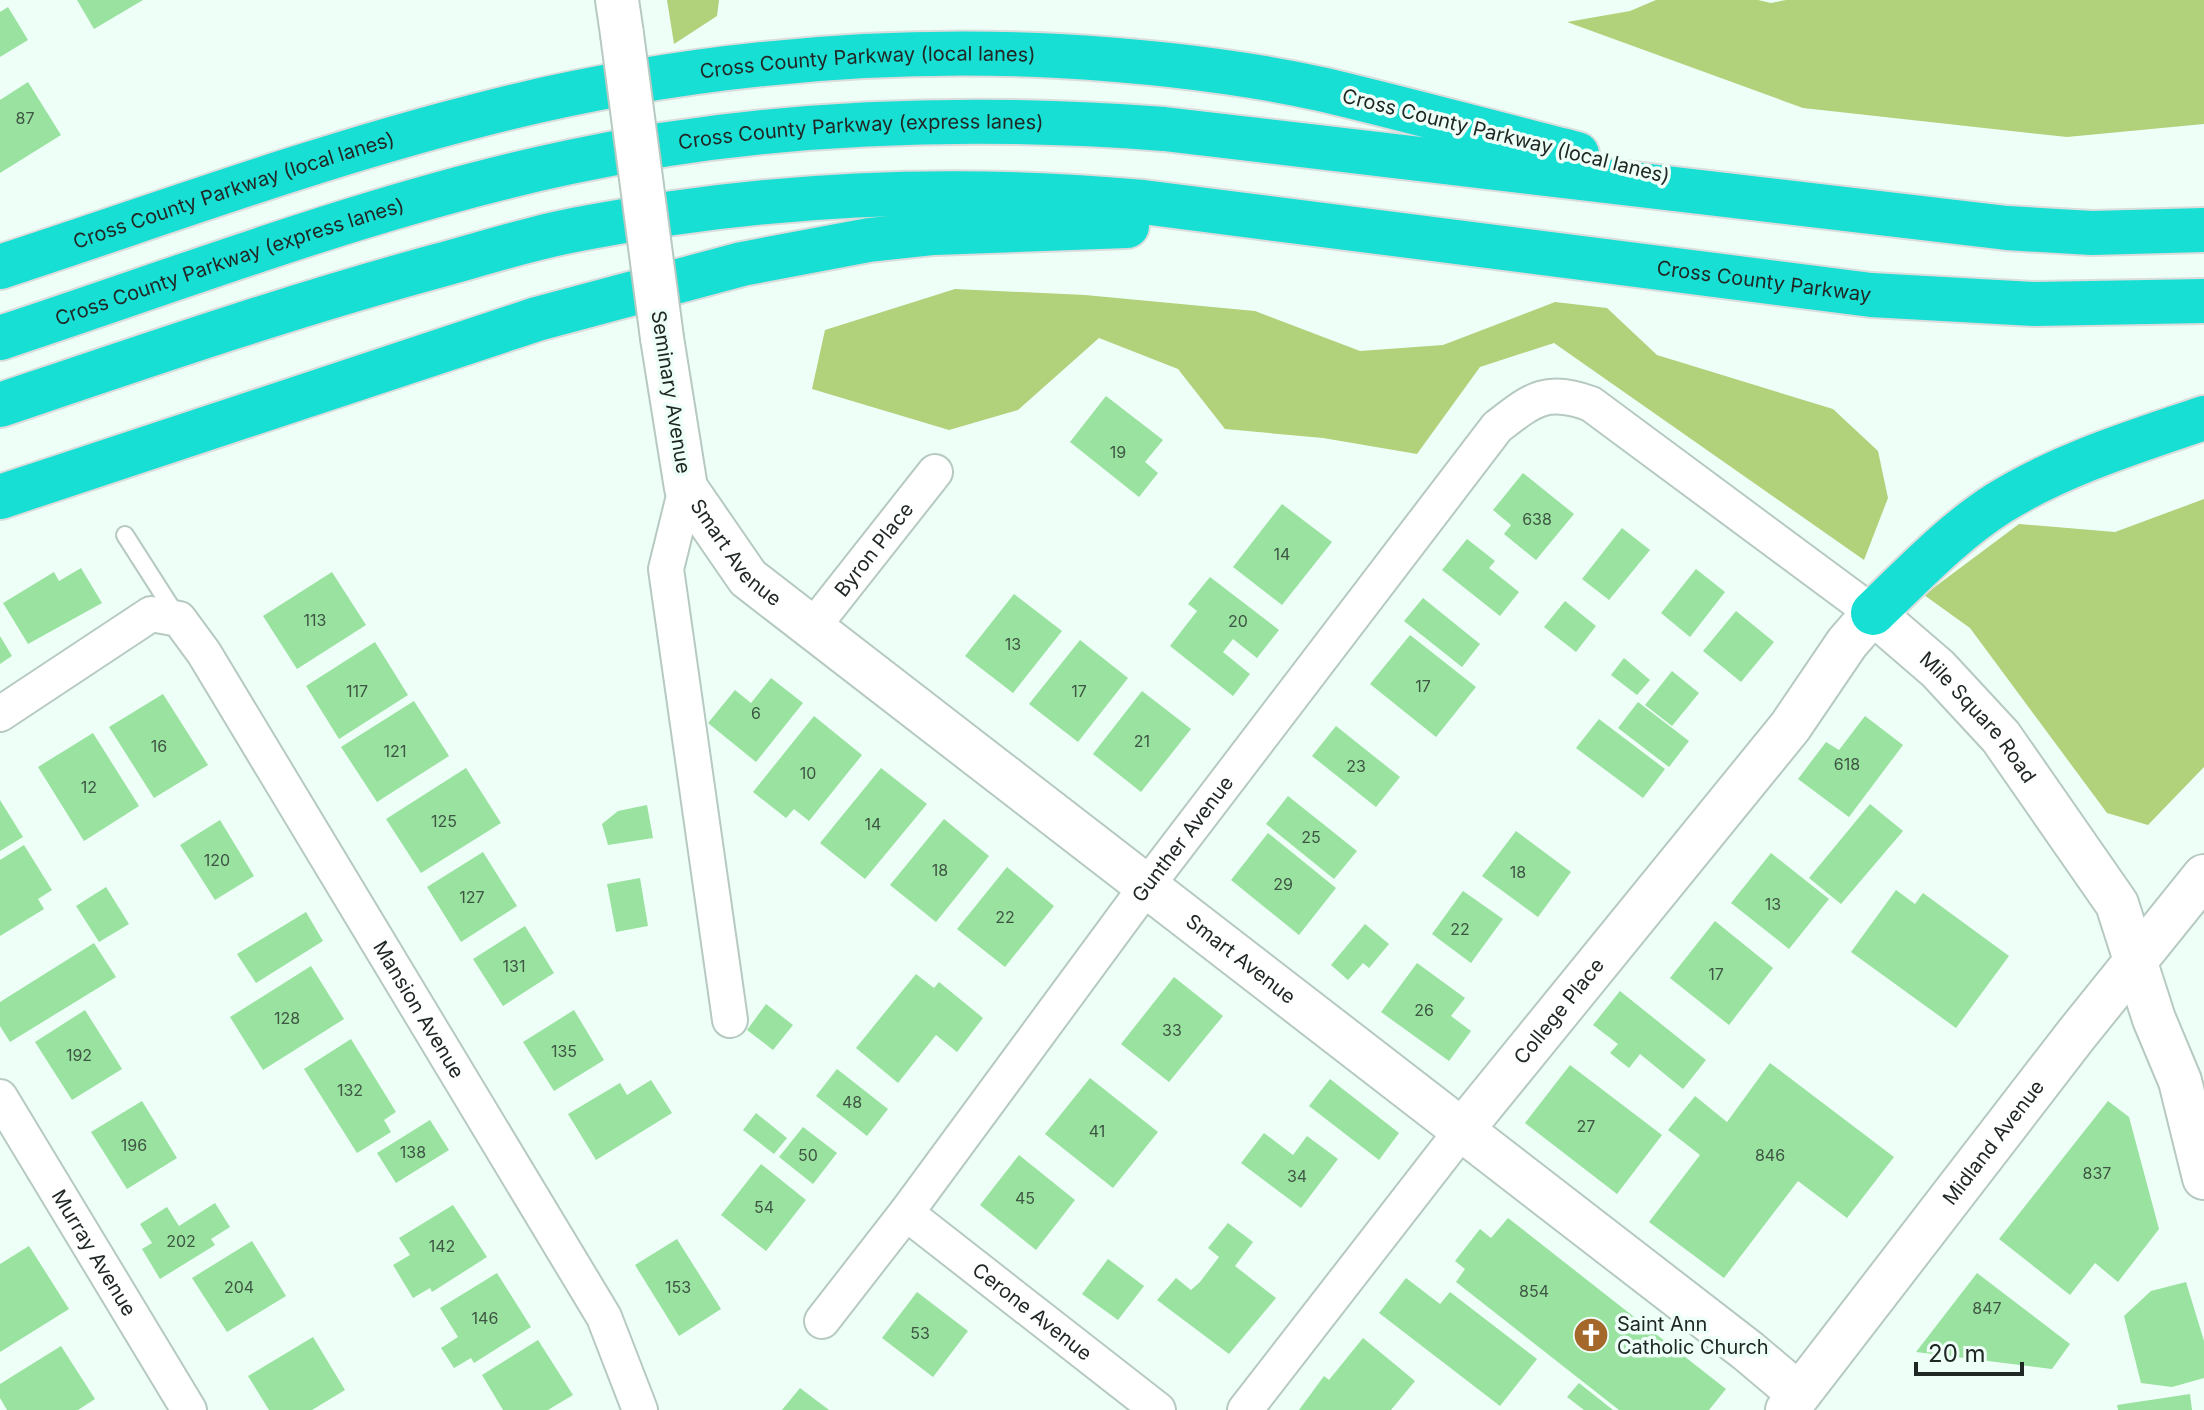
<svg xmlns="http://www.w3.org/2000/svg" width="2204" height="1410" font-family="Inter,sans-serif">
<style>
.forest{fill:#b2d17b}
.building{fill:#9ae29f}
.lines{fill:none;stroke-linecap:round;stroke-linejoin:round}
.service-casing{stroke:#b6cac1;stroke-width:20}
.minor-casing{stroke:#b6cac1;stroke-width:38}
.tertiary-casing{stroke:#b6cac1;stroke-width:46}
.motorway-casing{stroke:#dbdddc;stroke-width:48}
.service{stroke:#fff;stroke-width:16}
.minor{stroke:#fff;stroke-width:34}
.tertiary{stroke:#fff;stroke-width:42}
.motorway{stroke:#17dfd4;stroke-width:44}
.tertiary-bridge-casing{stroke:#b6cac1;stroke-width:46;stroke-linecap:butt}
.tertiary-bridge{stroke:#fff;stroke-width:42}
.labels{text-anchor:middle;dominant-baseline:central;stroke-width:7;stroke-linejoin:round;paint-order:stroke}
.number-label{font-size:16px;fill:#3e5644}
.street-label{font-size:20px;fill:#202825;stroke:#eefff8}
.poi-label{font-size:20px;fill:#202825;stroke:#eefff8;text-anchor:start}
</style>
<rect width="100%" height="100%" fill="#eefff8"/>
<g class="forest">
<path d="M667 0H719L717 16 674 44Z"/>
<path d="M1656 0H1758L1771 3 1786 0H2204V124L2067 137 1803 108 1567 22 1630 11Z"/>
<path d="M955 289 1085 295 1255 311 1360 351 1443 345 1555 302 1607 308 1657 355 1833 409 1878 451 1888 498 1864 560 1554 343 1480 367 1417 454 1323 438 1225 429 1178 369 1099 338 1018 410 949 430 812 389 825 330Z"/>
<path d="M2204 499V767L2148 825 2107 813 1970 628 1924 595 2019 524 2115 532Z"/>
</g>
<g class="building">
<path d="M77 0H143L94 29Z"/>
<path d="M8 7 28 40 0 57V12Z"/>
<path d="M28 82 61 135 0 173V100Z"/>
<path d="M1106 396 1163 440 1145 462 1158 473 1139 497 1070 442Z"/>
<path d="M1523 473 1574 514 1536 560 1504 534 1511 525 1493 510Z"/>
<path d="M1282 504 1332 542 1282 605 1233 567Z"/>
<path d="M1622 528 1650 550 1609 600 1582 579Z"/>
<path d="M1467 539 1495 561 1489 568 1519 592 1500 616 1442 570Z"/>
<path d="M81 568 102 603 28 644 3 603 54 572 59 581Z"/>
<path d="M1696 569 1725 592 1690 637 1661 613Z"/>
<path d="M332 572 366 625 297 669 263 616Z"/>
<path d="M1210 577 1279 630 1257 658 1233 639 1223 652 1250 674 1233 696 1170 646 1197 611 1188 604Z"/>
<path d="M1014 594 1062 631 1013 693 965 656Z"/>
<path d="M1423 598 1480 644 1462 667 1404 621Z"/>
<path d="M1565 601 1596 626 1576 652 1544 627Z"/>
<path d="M1736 611 1774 642 1741 682 1703 651Z"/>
<path d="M1410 635 1476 687 1436 737 1370 684Z"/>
<path d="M0 636 12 656 0 664Z"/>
<path d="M1080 640 1128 678 1078 742 1029 704Z"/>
<path d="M375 642 408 695 339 739 306 686Z"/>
<path d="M1624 658 1650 680 1637 695 1611 675Z"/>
<path d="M1672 671 1699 693 1672 726 1645 705Z"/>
<path d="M771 678 803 703 756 762 708 723 735 690 751 703Z"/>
<path d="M1142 691 1191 729 1141 792 1093 754Z"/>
<path d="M163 694 208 765 154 798 109 727Z"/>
<path d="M414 701 449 756 377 802 341 747Z"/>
<path d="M1638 702 1689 741 1669 767 1618 728Z"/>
<path d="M814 716 862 755 809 821 794 809 786 818 753 792Z"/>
<path d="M1865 716 1903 745 1849 817 1798 779 1826 742 1839 750Z"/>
<path d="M1599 719 1665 769 1643 798 1576 748Z"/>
<path d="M1336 726 1400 777 1376 807 1312 756Z"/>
<path d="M93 733 139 806 84 841 38 767Z"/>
<path d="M466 768 501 823 421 873 386 819Z"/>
<path d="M881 768 927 804 865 879 820 843Z"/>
<path d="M1288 796 1357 851 1334 879 1266 824Z"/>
<path d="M0 800 23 837 0 851Z"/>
<path d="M1870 804 1903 831 1841 904 1809 878Z"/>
<path d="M647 805 653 838 608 845 602 824 618 811Z"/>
<path d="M944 819 989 856 936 922 890 885Z"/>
<path d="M220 820 254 876 215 900 180 845Z"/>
<path d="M1516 831 1571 872 1538 917 1482 876Z"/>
<path d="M1268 833 1336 888 1299 935 1231 880Z"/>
<path d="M24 845 52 890 38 899 44 909 0 936V860Z"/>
<path d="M483 852 517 906 461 942 427 887Z"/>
<path d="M1771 853 1829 899 1789 949 1731 903Z"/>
<path d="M1007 867 1054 906 1005 967 957 929Z"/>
<path d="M640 878 648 926 616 932 607 884Z"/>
<path d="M106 887 129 924 99 942 76 906Z"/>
<path d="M1896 890 1915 904 1923 893 2009 956 1956 1028 1851 952Z"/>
<path d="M1463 891 1503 919 1471 963 1432 934Z"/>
<path d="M306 912 323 941 256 983 237 954Z"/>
<path d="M1715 921 1773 968 1729 1025 1670 978Z"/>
<path d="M1365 924 1389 944 1369 968 1363 963 1348 980 1331 965Z"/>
<path d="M525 926 554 973 503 1006 473 959Z"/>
<path d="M94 943 116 977 10 1042 0 1026V1002Z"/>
<path d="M1417 963 1465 998 1451 1016 1471 1031 1449 1061 1381 1012Z"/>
<path d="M311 966 344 1019 263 1070 230 1017Z"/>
<path d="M916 974 934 988 939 982 983 1018 957 1052 936 1035 898 1083 856 1048Z"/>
<path d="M1174 977 1223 1016 1169 1082 1121 1044Z"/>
<path d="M1620 991 1706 1060 1683 1089 1640 1054 1629 1068 1610 1053 1618 1044 1593 1025Z"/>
<path d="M766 1004 793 1025 773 1050 747 1030Z"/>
<path d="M85 1010 122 1069 72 1100 35 1042Z"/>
<path d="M574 1010 604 1060 554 1091 523 1042Z"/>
<path d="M351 1039 396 1112 384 1120 391 1132 357 1153 304 1069Z"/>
<path d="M1770 1063 1894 1157 1847 1218 1798 1181 1724 1278 1649 1222 1700 1155 1668 1130 1695 1096 1727 1122Z"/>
<path d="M1570 1065 1662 1135 1617 1194 1525 1123Z"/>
<path d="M837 1069 888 1109 867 1136 816 1096Z"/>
<path d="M1090 1078 1158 1132 1113 1188 1045 1134Z"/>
<path d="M1330 1079 1399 1133 1379 1160 1309 1106Z"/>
<path d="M651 1080 672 1113 596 1160 568 1114 620 1083 627 1095Z"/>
<path d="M142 1101 177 1158 127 1189 91 1132Z"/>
<path d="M2108 1101 2129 1117 2159 1229 2118 1282 2095 1263 2070 1295 1999 1239Z"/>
<path d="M756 1113 787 1138 774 1154 743 1130Z"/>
<path d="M430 1120 449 1150 396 1183 377 1153Z"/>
<path d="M803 1127 837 1153 813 1184 779 1157Z"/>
<path d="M1264 1133 1293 1155 1307 1136 1338 1159 1301 1208 1241 1163Z"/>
<path d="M1019 1155 1075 1200 1036 1250 980 1205Z"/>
<path d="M761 1164 806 1200 766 1251 721 1215Z"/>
<path d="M215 1203 230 1227 211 1239 215 1245 160 1279 142 1249 152 1243 140 1224 167 1207 179 1226Z"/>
<path d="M453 1205 487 1257 432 1292 430 1288 413 1298 393 1265 410 1255 399 1238Z"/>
<path d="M1508 1218 1726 1389 1709 1410H1619L1456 1282 1465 1269 1455 1261 1480 1229 1491 1238Z"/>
<path d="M1228 1223 1253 1242 1235 1266 1276 1298 1229 1354 1157 1300 1176 1278 1191 1290 1200 1282 1219 1257 1208 1248Z"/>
<path d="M677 1239 721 1309 679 1336 635 1265Z"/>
<path d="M252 1241 286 1296 227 1332 192 1278Z"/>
<path d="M29 1246 69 1309 0 1352V1264Z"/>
<path d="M1108 1259 1144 1286 1118 1320 1082 1294Z"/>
<path d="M497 1273 531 1327 474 1363 471 1358 454 1368 441 1348 458 1337 440 1308Z"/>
<path d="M1977 1273 2070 1344 2052 1369 1916 1352Z"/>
<path d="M1406 1278 1440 1304 1450 1292 1537 1359 1500 1406 1379 1313Z"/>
<path d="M2186 1282 2204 1341V1378L2172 1387 2141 1383 2124 1316 2151 1291Z"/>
<path d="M917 1292 968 1331 933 1377 882 1338Z"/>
<path d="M313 1337 345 1390 312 1410H269L248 1376Z"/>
<path d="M1363 1338 1415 1381 1391 1410H1299L1324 1376 1329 1380Z"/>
<path d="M538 1340 573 1395 548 1410H503L482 1375Z"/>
<path d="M61 1346 95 1399 78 1410H7L0 1398V1384Z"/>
<path d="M1579 1383 1613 1410H1584L1567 1397Z"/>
<path d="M800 1388 829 1410H782Z"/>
<path d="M2190 1394 2192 1410H2118L2117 1405Z"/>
</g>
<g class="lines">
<defs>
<path id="service" d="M125 535 178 618"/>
<g id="minor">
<path d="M686 488 666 569 730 1020"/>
<path id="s1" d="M812 628 935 472"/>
<path id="s2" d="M0 714 151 614 179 619 204 653 604 1317 640 1410"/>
<path id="s3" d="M0 1097 189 1410"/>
<path id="s4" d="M906 1213 1158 1410"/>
<path id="s5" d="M822 1321 906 1213 1146 887 1497 427C1532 400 1546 387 1591 404L1873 613"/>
<path d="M1245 1410 1463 1129"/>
</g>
<g id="tertiary">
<path d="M617 0 622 34"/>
<path id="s6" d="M662 338 686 488 748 578 1748 1351 1799 1394"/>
<path id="s7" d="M1463 1129 1790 727 1847 643 1873 613 1938 669 2001 737 2117 904 2154 1019 2180 1081 2204 1178"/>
<path id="s8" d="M1787 1410 2076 1035 2204 876"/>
</g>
<g id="motorway">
<path id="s9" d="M0 267C156 216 312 158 472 117 661 67 864 46 1059 56 1147 61 1240 71 1325 90 1409 110 1493 133 1577 154"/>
<path id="s10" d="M0 338C188 276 376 203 570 162 767 120 965 114 1164 129L2007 228 2092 233 2204 230"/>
<path id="s11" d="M0 405C145 356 290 306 437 266 488 252 538 236 590 227 773 192 957 185 1143 202L1871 295 2034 304 2204 301"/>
<path d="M0 497 537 319 742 264 869 240 934 233 1127 226"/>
<path d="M1873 613C1914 574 1952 533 1999 503 2062 464 2134 442 2204 418"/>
</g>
</defs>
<use href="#service" class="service-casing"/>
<use href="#minor" class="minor-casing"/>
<use href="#tertiary" class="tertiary-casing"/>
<use href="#motorway" class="motorway-casing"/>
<use href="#service" class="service"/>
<use href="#minor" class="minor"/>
<use href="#tertiary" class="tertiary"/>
<use href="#motorway" class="motorway"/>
<defs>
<path id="tertiary-bridge" d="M622 34 662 338"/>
</defs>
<use href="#tertiary-bridge" class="tertiary-bridge-casing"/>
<use href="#tertiary-bridge" class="tertiary-bridge"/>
</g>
<defs>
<symbol id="church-disc" viewBox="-11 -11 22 22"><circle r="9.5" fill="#a4682b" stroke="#eefff8"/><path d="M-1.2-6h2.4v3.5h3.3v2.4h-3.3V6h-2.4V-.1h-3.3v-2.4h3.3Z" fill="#fff"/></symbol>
</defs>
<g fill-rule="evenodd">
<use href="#church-disc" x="1571" y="1315" width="40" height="40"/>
</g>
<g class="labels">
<g class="number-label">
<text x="25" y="118">87</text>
<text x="1118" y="452">19</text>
<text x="1537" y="519">638</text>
<text x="1282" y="554">14</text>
<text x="315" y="620">113</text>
<text x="1238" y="621">20</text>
<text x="1013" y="644">13</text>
<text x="1423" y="686">17</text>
<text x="357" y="691">117</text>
<text x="1079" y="691">17</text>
<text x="756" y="713">6</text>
<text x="1142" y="741">21</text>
<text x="159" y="746">16</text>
<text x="395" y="751">121</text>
<text x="1847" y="764">618</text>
<text x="1356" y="766">23</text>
<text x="808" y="773">10</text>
<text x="89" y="787">12</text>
<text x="444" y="821">125</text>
<text x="873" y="824">14</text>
<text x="1311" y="837">25</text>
<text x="217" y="860">120</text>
<text x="940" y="870">18</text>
<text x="1518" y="872">18</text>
<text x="1283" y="884">29</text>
<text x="472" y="897">127</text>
<text x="1773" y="904">13</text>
<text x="1005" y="917">22</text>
<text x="1460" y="929">22</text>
<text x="514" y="966">131</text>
<text x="1716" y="974">17</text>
<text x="1424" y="1010">26</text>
<text x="287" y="1018">128</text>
<text x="1172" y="1030">33</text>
<text x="564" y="1051">135</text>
<text x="79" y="1055">192</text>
<text x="350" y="1090">132</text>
<text x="852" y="1102">48</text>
<text x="1586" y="1126">27</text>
<text x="1097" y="1131">41</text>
<text x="134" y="1145">196</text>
<text x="413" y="1152">138</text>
<text x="808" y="1155">50</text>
<text x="1770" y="1155">846</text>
<text x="2097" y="1173">837</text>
<text x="1297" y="1176">34</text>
<text x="1025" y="1198">45</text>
<text x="764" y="1207">54</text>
<text x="181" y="1241">202</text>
<text x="442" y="1246">142</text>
<text x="239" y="1287">204</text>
<text x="678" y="1287">153</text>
<text x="1534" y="1291">854</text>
<text x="1987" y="1308">847</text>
<text x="485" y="1318">146</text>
<text x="920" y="1333">53</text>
</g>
<g class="street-label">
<text stroke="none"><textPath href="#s9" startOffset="896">Cross County Parkway (local lanes)</textPath></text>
<text stroke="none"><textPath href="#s10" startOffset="890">Cross County Parkway (express lanes)</textPath></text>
<text transform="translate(1506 136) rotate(14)">Cross County Parkway (local lanes)</text>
<text stroke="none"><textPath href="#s9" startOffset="246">Cross County Parkway (local lanes)</textPath></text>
<text stroke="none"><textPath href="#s10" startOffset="242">Cross County Parkway (express lanes)</textPath></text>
<text stroke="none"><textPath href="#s11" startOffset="1798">Cross County Parkway</textPath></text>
<text transform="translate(671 392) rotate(81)">Seminary Avenue</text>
<text stroke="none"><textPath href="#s1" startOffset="100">Byron Place</textPath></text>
<text stroke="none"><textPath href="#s6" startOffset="234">Smart Avenue</textPath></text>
<text stroke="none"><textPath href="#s7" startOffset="808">Mile Square Road</textPath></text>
<text stroke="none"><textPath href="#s5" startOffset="602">Gunther Avenue</textPath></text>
<text stroke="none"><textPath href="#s6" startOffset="884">Smart Avenue</textPath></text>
<text stroke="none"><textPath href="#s2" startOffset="668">Mansion Avenue</textPath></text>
<text stroke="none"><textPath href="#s7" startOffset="152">College Place</textPath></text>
<text stroke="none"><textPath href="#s8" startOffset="338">Midland Avenue</textPath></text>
<text stroke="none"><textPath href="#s3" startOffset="182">Murray Avenue</textPath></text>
<text stroke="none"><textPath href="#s4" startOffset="160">Cerone Avenue</textPath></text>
</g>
<g class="poi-label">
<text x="1617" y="1324">Saint Ann<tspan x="1617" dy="23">Catholic Church</tspan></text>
</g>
</g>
<path d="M1916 1362v12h106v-12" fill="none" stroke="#202825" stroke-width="4"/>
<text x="1928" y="1362" font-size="24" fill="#202825" stroke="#eefff8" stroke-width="6" paint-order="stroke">20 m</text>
</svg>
